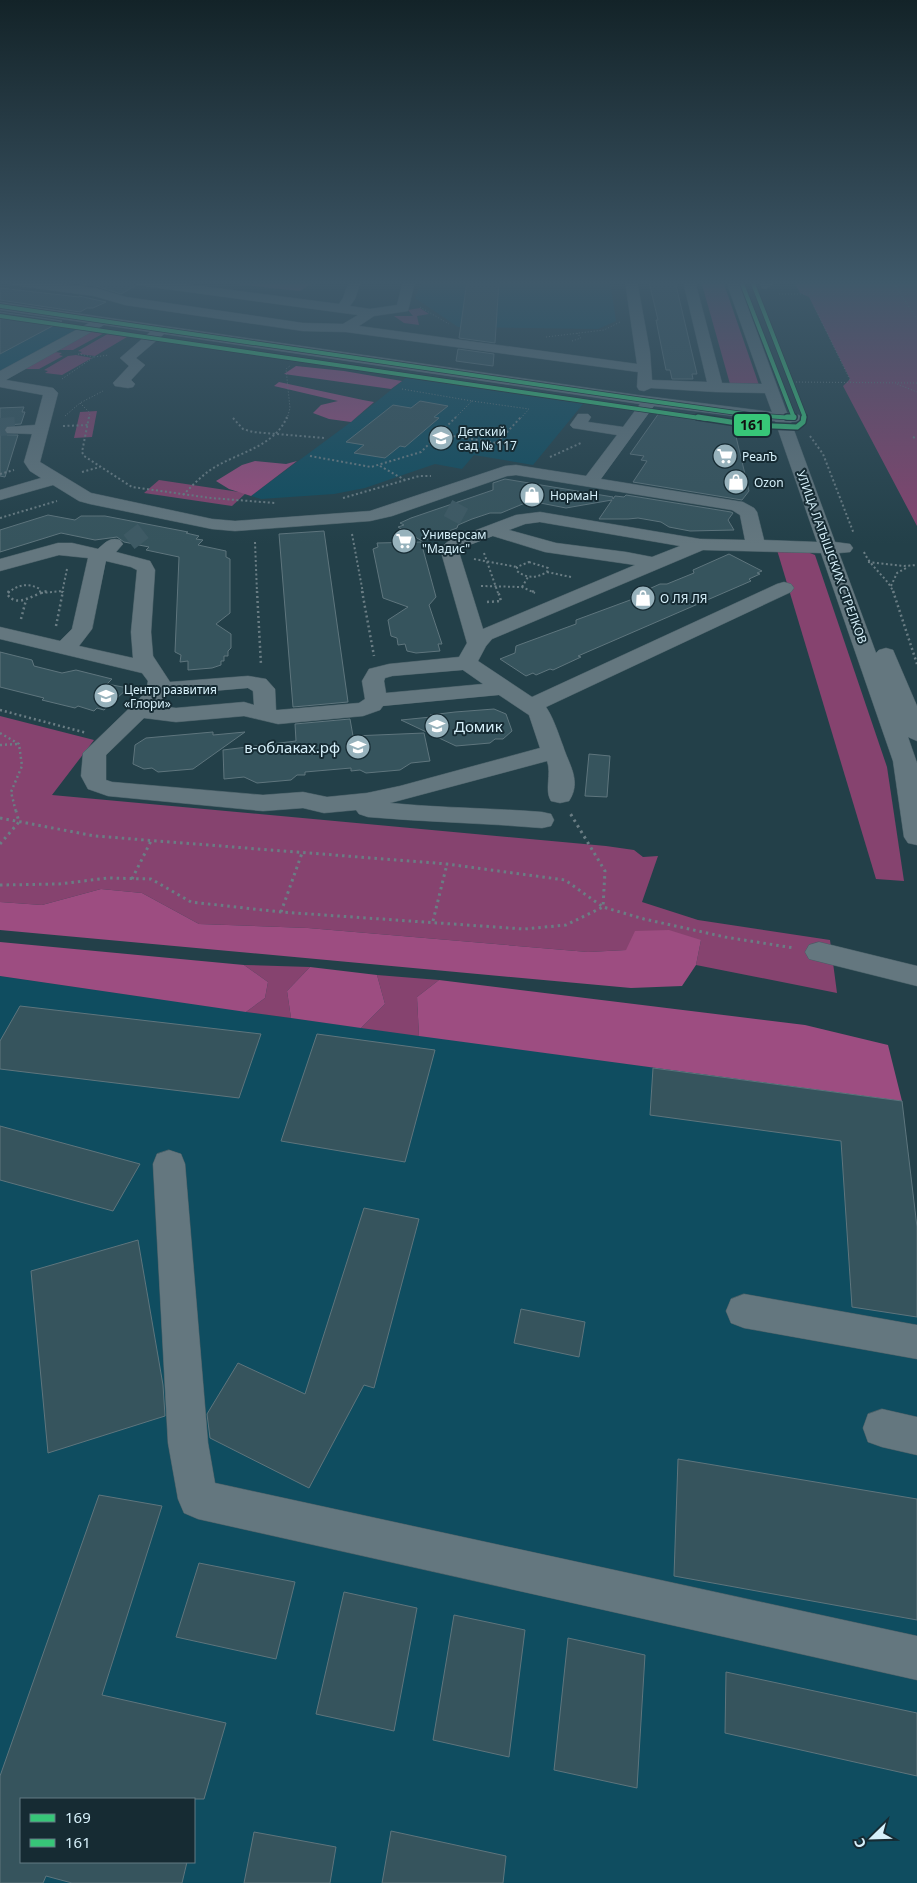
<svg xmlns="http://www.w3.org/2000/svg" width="917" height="1883" font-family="'Noto Sans',sans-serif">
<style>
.built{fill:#0f4d60;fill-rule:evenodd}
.green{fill:#86436f}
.forest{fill:#9d4d81}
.building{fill:#36545d;stroke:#5e757d}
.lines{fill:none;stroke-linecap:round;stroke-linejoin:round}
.minor-tunnel{stroke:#3e5a64;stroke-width:18;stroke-dasharray:18 9;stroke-linecap:butt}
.minor-casing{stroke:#485e66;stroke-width:1}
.path-far3{stroke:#6a7d84;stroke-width:1;stroke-dasharray:1 2;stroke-linecap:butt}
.path-far2{stroke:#6a7d84;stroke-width:2;stroke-dasharray:2 2.5;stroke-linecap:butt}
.path-far1{stroke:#6a7d84;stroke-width:2.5;stroke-dasharray:2 3;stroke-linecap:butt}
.path{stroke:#6a7d84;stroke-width:3;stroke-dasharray:2.5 4;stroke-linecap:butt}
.minor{fill:#64777f;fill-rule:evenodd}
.bus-1-far1-casing{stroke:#162b33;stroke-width:5.5}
.bus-1-casing{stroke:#162b33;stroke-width:8}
.bus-2-far1-casing{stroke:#162b33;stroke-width:5.5}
.bus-2-casing{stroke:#162b33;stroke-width:8}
.bus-1-far1{stroke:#37c678;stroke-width:4}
.bus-1{stroke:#37c678;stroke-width:5}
.bus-2-far1{stroke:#37c678;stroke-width:4}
.bus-2{stroke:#37c678;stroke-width:5}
.labels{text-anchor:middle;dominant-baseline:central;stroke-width:4;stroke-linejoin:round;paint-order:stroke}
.far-poi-label{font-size:12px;fill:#d6f0fa;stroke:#162b33;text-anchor:start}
.far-street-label{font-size:12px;fill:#d6f0fa;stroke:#162b33}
.poi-label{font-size:15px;fill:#d6f0fa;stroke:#162b33;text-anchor:start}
.line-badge{stroke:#162b33;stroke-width:2}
.pale-badge-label{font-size:14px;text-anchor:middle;font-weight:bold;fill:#111}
</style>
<rect width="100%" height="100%" fill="#234049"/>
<g class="built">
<path d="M422 281H610L616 321 598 329 458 327 415 298Z"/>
<path d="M0 318 79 330 0 372Z"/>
<path d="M406 378 583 404 533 465 474 455 462 469 435 464 365 488 334 494 261 499 251 496 351 422Z"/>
<path d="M0 976 291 1018 902 1101 917 1227V1883H0ZM21 1799H194V1862H21Z"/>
</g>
<g class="green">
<path d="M209 281H315L300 291Z"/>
<path d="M701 281H723L759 385 730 384Z"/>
<path d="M794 281H917V526L843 386 850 379 809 297 800 293Z"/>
<path d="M420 308 429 314 417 316 419 325 404 323 394 316H413L408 310Z"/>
<path d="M93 331 106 332 73 350H58Z"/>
<path d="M111 332 132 334 95 356 79 354 82 352 78 351Z"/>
<path d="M55 352 62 353 59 355 63 356 39 369H24Z"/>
<path d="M76 355 92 358 62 375 45 373 48 371 44 370 68 356Z"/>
<path d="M97 411 92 437 74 438 80 412Z"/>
<path d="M159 480 246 493 232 506 144 493Z"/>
<path d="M777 550 805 551 815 555 887 767 904 881 876 879Z"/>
<path d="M0 716 94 740 52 795 606 846 634 850 643 857 658 856 642 902 698 920 830 940 837 993 696 965 701 940 626 950 588 952 308 928 199 924 142 893 101 889 42 905 0 902Z"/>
<path d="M244 965 310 967 287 991 291 1018 246 1012 265 998 268 982Z"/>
<path d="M377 975 439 980 417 997 419 1036 361 1028 385 1004Z"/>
</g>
<g class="forest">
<path d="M296 366 344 371 402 381 391 389 284 374Z"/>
<path d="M279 382 363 400 374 402 351 422 329 419 313 413 321 405 338 401 274 386Z"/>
<path d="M255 461 286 464 297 461 251 496 229 489 216 481 242 465Z"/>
<path d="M101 889 142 893 199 924 308 928 588 952 626 950 635 931 669 930 701 940 696 965 682 986 631 988 0 930V902L42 905Z"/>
<path d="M0 942 244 965 268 982 265 998 246 1012 0 976Z"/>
<path d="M310 967 377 975 385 1004 361 1028 291 1018 287 991Z"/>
<path d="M439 980 805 1025 888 1045 902 1101 419 1036 417 997Z"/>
</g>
<g class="building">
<path d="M80 281H129L135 286 121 294 96 286 80 284Z"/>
<path d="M467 281H499L495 343 459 338Z"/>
<path d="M653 281H675L697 374H692L693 379H672L670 370H666L656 320H658L649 282H653Z"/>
<path d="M0 288 79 297V296L106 302 93 308H87L80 312 0 300Z"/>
<path d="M0 312 62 321 0 354Z"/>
<path d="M458 349 494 354 493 366 456 361Z"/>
<path d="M420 401 448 406 434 417 439 418 405 447 400 446 385 458 354 453 364 445 346 442 393 405 411 408Z"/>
<path d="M24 407 22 412H25L21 424 7 425 3 429 7 435H18L5 477 0 476V408Z"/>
<path d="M659 413 733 424 749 491 742 500 633 482 647 461 641 460 644 456 630 454Z"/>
<path d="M505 479 613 497V499L615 496 624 497 626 495 731 512 733 513 728 520 734 530 690 531 669 527 661 522 638 518 628 519H599L612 500 566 508 530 501 501 513H490L472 519 458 525 457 528 422 541 398 527 404 525 400 523 411 518 493 490V483Z"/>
<path d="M48 515 75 520 81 516H105L188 532 186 533 199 536 196 539 203 540 198 545 226 551V557L230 559V613L216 624 231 634V648L228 651V656H224V661H221V665L212 668 188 670V661L180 662 181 655 175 652 179 557 146 550 149 547 124 542 117 537 95 540 61 533 0 552V530Z"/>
<path d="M324 531 348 702 293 707 279 534Z"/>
<path d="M421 542 436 597 429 605 442 644H438L440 651 416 653 407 651 405 644 398 645 397 638 391 636 388 620 408 607 383 598 373 549 378 547 377 543Z"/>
<path d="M729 554 762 571 757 573 760 574 749 579 751 581 578 656 581 657 553 670 550 669 536 675 533 673 526 676 500 659 515 653 516 646 576 624V620L641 596 640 593 660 584H667L694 573 693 570Z"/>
<path d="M0 652 32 660 34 666 62 673 76 670 112 679 107 684 128 688 104 710 97 708 94 711 78 706 75 708 42 700 44 698 0 687Z"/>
<path d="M494 709 506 714 512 731 503 739H495L490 743 456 746 401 720 431 717 430 715 455 712Z"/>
<path d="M350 719 353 736 424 733 430 761 411 763 400 770 366 773 360 770 351 771V768L305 772V775H297L291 780 257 783 244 777 224 779 223 750 296 741 295 724Z"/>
<path d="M213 732V735L245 732 193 769 158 772 152 768 144 769 133 764 135 745 146 738Z"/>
<path d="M589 754 610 756 607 797 585 796Z"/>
<path d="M20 1006 261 1034 239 1098 0 1069V1041Z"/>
<path d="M317 1034 435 1050 405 1162 281 1141Z"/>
<path d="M653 1068 902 1101 917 1227V1317L852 1307 841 1141 650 1115Z"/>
<path d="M0 1126 140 1164 113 1211 0 1180Z"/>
<path d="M364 1208 419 1219 374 1388 364 1385 309 1488 210 1438 207 1414 238 1363 305 1394Z"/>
<path d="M138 1240 163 1385 165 1416 48 1453 31 1271Z"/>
<path d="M521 1309 585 1322 579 1357 514 1343Z"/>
<path d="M678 1459 917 1499V1620L674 1576Z"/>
<path d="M99 1495 162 1506 102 1695 226 1723 204 1799H21V1862H187L182 1883H72L46 1876 43 1883H0V1776Z"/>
<path d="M199 1563 295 1582 276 1659 176 1637Z"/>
<path d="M344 1592 417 1608 394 1731 316 1714Z"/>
<path d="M454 1615 525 1630 509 1757 433 1740Z"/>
<path d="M568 1638 645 1655 637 1788 554 1770Z"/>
<path d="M726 1672 917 1713V1776L725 1733Z"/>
<path d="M391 1831 506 1856 503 1883H382Z"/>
<path d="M254 1832 336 1847 330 1883H244Z"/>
</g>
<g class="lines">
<g class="minor-tunnel">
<path d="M0 427 15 426"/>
<path d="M448 508 468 519"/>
<path d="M129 542 147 528"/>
</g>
<defs>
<g id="minor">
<path d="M6 281H36L95 288 126 297 303 323 343 324 358 315 137 285 131 281H162L339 304 343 298 349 281H361L355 299 350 306 370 309 397 305 403 281H415L408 311 374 316 359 326 637 364 625 281H637L650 352 652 380 707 382 683 281H695L722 383 762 384 726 281H738L787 413 799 415 802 418 799 421 791 422 835 542 850 544 853 548 850 552 839 553 876 653 879 650 886 648 893 650 917 706V741L908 737 917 763V845L908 843 904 837 893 761 821 553 703 550 492 639 486 646 478 661 532 697 777 584 784 582 791 584 794 588 791 592 546 707C554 719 558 733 563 746 569 765 582 781 569 801L560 803 551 801C544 790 552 774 547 761L390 803C441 808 491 808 542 812L551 814 554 820 551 826 542 828C484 823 426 822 368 817L359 814 356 810 324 813 303 808 263 811 108 796 88 789 81 776 83 753 146 692 148 681 142 673 0 639V627L60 641 72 629 88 558 59 555 0 571V559L58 543H72L98 549C106 542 110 537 120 540L123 544 116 552 150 561 155 570 151 632 153 656 170 682 248 676 266 679 275 689 276 710H278L359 703 365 699 362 681 369 669 389 664 459 657 467 643 441 552 445 544 450 540 516 515 540 512 700 539 745 540 740 515 732 510 516 475 507 476 392 516 370 521 235 531 212 529 90 504 79 501 53 485 0 500V490L41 478 30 471 24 462 32 434 7 433 5 430 7 427 35 425 43 395 0 387V371L89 323 0 310V302L637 395 772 412 765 393 716 392 651 388 644 391 639 390 637 387 638 372 346 332 303 331 125 305 94 296 12 285ZM104 325 150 332 120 358 129 366 113 383 115 386 128 388 133 387 135 384 131 380 145 365 136 358 164 334 640 404 623 427 588 422 591 417 588 414H578L570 425 573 428 617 435 586 476 516 465 505 466 370 511 235 521 212 519 91 493 40 462 58 393 53 388 6 380ZM654 406 775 421 817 542 764 540 757 512 754 508 743 502 601 479ZM540 522 680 546 652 557 626 552 556 543 509 530 525 524ZM493 536 545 552 635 565 483 629 459 552 462 548ZM106 561 131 567 137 570 131 632 133 658 79 646 92 629ZM463 670 483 684 386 693 384 681 385 678 392 676ZM248 688 253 691 254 705 244 702 176 708 157 706 167 695ZM499 695 529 715 540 748 400 786 367 793 327 797 303 792 263 795 112 782 106 780V755L144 718 176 722 244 716 278 724 363 716 380 710 383 706Z"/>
<path d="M759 281H771L772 285 766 289 762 288Z"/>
<path d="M819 942 917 966V986L809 959 805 952 809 945Z"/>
<path d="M169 1150 181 1154 185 1164 208 1443 215 1483 917 1636V1680L198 1519 184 1513 178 1499 168 1443 153 1164 157 1154Z"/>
<path d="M744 1294 917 1325V1359L744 1328 731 1323 726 1311 731 1299Z"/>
<path d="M882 1409 917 1417V1455L882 1447 868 1442 863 1428 868 1414Z"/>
</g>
</defs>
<use href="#minor" class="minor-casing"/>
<g class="path-far3">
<path d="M892 281 917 319"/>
<path d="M901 281 917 284"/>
<path d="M311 287 317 283 331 281"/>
<path d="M779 294H814"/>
<path d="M814 306 851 382"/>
<path d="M420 307 449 324"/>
<path d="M546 337 604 330 620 322"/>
<path d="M572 341 581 338 577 333"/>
<path d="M78 354 94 357"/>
<path d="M62 379 94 357 109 355"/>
<path d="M788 379 792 382 917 383"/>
<path d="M897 384 917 392"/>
<path d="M402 389 472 401 454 419"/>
<path d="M472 401 529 409 520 419"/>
<path d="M80 403 90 413 89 419"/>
<path d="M65 416 80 403 103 391"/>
<path d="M287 419 290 408 286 369 291 365"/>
</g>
<g class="path-far2">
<path d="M89 417 82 452 84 456 132 487 211 498 275 503"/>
<path d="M233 418 243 429 253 432 324 438"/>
<path d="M63 426 88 425"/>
<path d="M440 434 497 443 521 417"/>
<path d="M810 436 823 454 854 534"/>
<path d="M913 437 917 439"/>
<path d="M310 456 371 467 421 452 456 417"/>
<path d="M550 457 581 443"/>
<path d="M380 466 405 480"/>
<path d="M82 472 100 467"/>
<path d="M0 474 14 470"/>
<path d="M183 495C193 485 203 474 215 467 240 452 275 446 287 417"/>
<path d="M343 498 419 476H431"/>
<path d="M0 518 57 501"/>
<path d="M352 534 363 593"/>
<path d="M255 542 257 593"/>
<path d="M864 552C871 568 887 577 894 593"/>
<path d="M484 553 498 593"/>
<path d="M474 559 517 567"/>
<path d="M529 562 548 568 547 572C537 578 527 579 517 571V567Z"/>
<path d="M868 562 904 566 917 565"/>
<path d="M547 572 571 577"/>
<path d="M481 586 522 587 535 593"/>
<path d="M891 586 897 573 908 567"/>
<path d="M522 587 528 577"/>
<path d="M8 593C18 584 29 583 40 589V592"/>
<path d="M41 593 63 591"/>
<path d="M62 593 67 569"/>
</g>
<g class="path-far1">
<path d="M9 591 7 594C18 610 35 592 49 591"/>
<path d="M257 591 261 665"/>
<path d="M362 591 374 656"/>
<path d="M532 591 536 593"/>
<path d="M893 591 917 664"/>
<path d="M631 594 637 597"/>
<path d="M487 602 501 601 498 591"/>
<path d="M21 619 26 600"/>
<path d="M56 626 63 591"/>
<path d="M0 710 87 733"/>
<path d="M0 733 19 744 22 766 11 792 16 812"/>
<path d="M0 745 18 744"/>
</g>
<g class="path">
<path d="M0 818 95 836 447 864 565 880 603 907 644 919 725 937 794 948"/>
<path d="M0 844 19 822 16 811"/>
<path d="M132 879 151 841"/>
<path d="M0 885 59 884 108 878 151 879 191 902 281 912 524 929 566 925 603 907 605 871 570 813"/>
<path d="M281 912 302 853"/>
<path d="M433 921 447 864"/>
</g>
<use href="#minor" class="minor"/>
<defs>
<path id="bus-1-far1" d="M0 306 637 399 751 415 794 418 741 281"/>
<path id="bus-1" d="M787 417H794"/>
<g id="bus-2-far1">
<path d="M752 281 804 415 803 419"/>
<path d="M0 316 707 419"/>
</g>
<path id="bus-2" d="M698 417 750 425 797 427 803 422 804 417"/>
</defs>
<use href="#bus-1-far1" class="bus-1-far1-casing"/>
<use href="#bus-1" class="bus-1-casing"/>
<use href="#bus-2-far1" class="bus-2-far1-casing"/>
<use href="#bus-2" class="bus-2-casing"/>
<use href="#bus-1-far1" class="bus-1-far1"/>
<use href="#bus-1" class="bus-1"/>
<use href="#bus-2-far1" class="bus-2-far1"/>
<use href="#bus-2" class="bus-2"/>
</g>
<linearGradient id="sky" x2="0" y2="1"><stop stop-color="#132328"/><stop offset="0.52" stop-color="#3f596a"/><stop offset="1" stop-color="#3f596a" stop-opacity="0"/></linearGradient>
<rect width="917" height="544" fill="url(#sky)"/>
<defs>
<symbol id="school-disc" viewBox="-11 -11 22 22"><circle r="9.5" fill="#97b2bc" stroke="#162b33"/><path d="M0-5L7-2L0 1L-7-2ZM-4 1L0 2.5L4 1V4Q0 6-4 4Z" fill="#fff"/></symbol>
<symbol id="supermarket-disc" viewBox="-11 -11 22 22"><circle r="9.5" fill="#97b2bc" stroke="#162b33"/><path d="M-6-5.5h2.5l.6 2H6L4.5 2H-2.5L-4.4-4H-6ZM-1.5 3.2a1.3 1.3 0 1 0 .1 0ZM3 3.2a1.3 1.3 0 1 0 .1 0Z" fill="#fff"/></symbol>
<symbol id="shop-disc" viewBox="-11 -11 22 22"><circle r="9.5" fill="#97b2bc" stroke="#162b33"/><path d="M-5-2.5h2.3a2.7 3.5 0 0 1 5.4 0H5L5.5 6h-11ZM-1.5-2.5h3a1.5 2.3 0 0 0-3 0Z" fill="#fff"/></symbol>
</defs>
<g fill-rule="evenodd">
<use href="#school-disc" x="427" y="424" width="28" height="28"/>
<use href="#supermarket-disc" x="711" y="442" width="28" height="28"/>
<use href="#shop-disc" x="722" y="468" width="28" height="28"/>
<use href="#shop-disc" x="518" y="481" width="28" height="28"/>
<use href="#supermarket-disc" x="390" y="527" width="28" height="28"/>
<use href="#shop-disc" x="629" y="584" width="28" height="28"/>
<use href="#school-disc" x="92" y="682" width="28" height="28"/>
<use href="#school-disc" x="423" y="712" width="28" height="28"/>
<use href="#school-disc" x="344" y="733" width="28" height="28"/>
</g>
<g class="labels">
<g class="far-poi-label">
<text x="458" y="431">Детский<tspan x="458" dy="14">сад № 117</tspan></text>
<text x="742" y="456">РеалЪ</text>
<text x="754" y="482">Ozon</text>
<text x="550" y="495">НормаН</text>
<text x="422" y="534">Универсам<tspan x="422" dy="14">"Мадис"</tspan></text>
<text x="660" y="598">О ЛЯ ЛЯ</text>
<text x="124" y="689">Центр развития<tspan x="124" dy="14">«Глори»</tspan></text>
</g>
<g class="far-street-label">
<text transform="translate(832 557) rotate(70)">УЛИЦА ЛАТЫШСКИХ СТРЕЛКОВ</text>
</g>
<g class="poi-label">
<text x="454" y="726">Домик</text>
<text x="340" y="747" text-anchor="end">в-облаках.рф</text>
</g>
</g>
<rect class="line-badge" x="733" y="413" width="38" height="24" rx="5" fill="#37c678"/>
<g class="pale-badge-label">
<text x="752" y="430">161</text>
</g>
<rect x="20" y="1798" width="175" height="65" fill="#162b33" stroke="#637a83"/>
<rect x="30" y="1814" width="25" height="8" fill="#37c678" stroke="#637a83"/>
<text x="65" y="1823" font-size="15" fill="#d6f0fa">169</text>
<rect x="30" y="1839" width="25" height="8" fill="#37c678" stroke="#637a83"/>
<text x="65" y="1848" font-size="15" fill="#d6f0fa">161</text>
<g transform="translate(872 1838) rotate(247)" stroke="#162b33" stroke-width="4" paint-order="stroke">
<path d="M0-4L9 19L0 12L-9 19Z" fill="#d6f0fa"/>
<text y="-8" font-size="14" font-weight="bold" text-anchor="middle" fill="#d6f0fa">С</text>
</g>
</svg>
